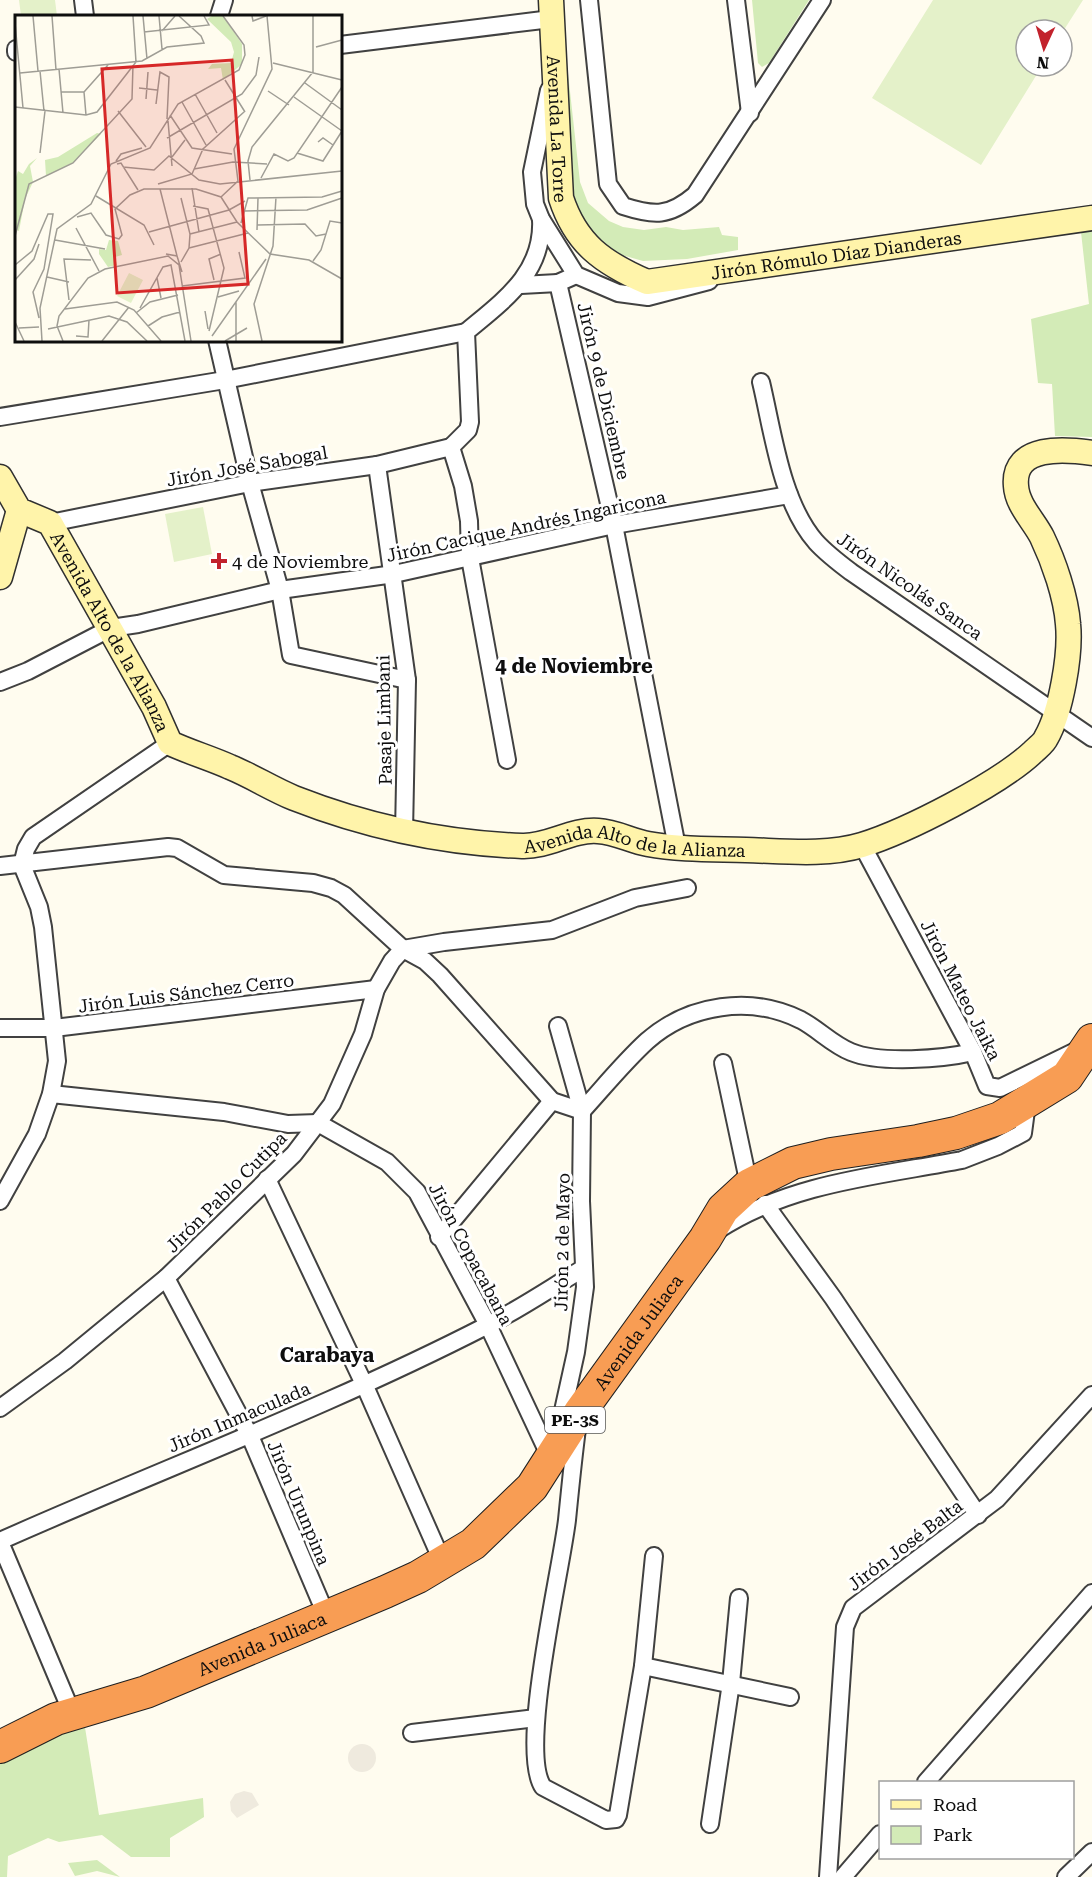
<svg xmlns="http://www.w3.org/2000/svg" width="1092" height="1877" font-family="'Roboto Serif',serif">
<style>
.green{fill:#d3ebb7}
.pitch{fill:#e4f1c9}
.plaza{fill:#efeade}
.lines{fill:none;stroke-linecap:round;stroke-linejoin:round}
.street-casing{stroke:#414141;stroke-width:20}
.secondary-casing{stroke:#303030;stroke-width:27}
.highway-casing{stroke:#1f1f1f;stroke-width:34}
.street{stroke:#fff;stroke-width:16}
.secondary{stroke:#fff4aa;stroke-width:24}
.highway{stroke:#f89d54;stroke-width:32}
.poi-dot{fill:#c2222c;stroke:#fff;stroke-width:2}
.labels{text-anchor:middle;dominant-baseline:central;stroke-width:6;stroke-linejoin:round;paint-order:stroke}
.shield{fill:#fff;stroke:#565656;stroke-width:1.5}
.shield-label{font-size:16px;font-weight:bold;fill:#0e0e0e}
.street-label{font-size:18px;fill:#0e0e0e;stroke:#fff}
.poi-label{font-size:18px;fill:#0e0e0e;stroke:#fff;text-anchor:start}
.neighbourhood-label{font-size:20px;font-weight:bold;fill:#0e0e0e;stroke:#fff}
.inset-road{fill:none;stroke:#9f9d95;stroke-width:1.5}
.view{fill:#d62828;fill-opacity:0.15;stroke:#d62828;stroke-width:3}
.inset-edge{fill:none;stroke:#0e0e0e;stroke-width:3}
</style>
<rect width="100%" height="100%" fill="#fffcef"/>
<g class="green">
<path d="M752 0H809L769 63 762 67 758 63Z"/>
<path d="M561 10 580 182 588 203 609 221 623 227 644 230 666 227 683 230 719 227 722 235 738 237V250L687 259 643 261 615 253 587 229 569 196Z"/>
<path d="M1092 230V437L1055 436 1052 384 1038 383 1031 319 1089 304 1081 232Z"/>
<path d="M83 1715 99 1815 203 1798 204 1817 170 1838V1857H131L102 1835 59 1842 48 1838 8 1856 7 1877H0V1754Z"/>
<path d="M97 1860 120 1877 97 1871 75 1876 68 1863Z"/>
</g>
<g class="pitch">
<path d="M19 0H55L57 16H21Z"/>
<path d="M933 0H1083L1062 33V30H1026V66H1042L981 165 872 98Z"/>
<path d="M203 507 212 554 174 562 165 514Z"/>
</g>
<g class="plaza">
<circle cx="362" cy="1758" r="14"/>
<path d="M244 1791 252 1793 259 1805 237 1818 231 1811 230 1802 235 1794Z"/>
</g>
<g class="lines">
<defs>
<g id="street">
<path d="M83 0 85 16"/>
<path d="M589 0 608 184 623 206C654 216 669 217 695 195L822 0"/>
<path d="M736 0 750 113"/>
<path d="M219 16 224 0"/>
<path d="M340 45 551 19"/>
<path d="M16 49V52"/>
<path d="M549 90 532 172 535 204 541 219 576 275 618 293 648 297 709 281"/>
<path d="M576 275 558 283 614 525 677 847"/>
<path d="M521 285 558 283"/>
<path d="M217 340 250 483 280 590 291 655 407 680"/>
<path d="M761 382C773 432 781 502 816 542 827 554 839 563 851 572L1092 738"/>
<path d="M0 417 225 380 466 332"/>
<path d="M377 465 407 680 404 833"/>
<path d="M50 523 250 483 377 465 451 447"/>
<path d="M0 682 28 671 111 628 138 624 280 590 394 574 614 525 789 495"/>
<path d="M507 760 470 558 469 521 463 486 451 447 468 430 470 422 466 332C503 301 544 273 541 219"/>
<path d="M862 845 973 1052 987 1086 1000 1088 1080 1049"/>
<path d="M22 865 26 849 33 837 170 743"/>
<path d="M0 866 168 847 177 848 224 875 313 883 331 888 344 895 403 949 425 961 440 975 552 1101 582 1111C603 1088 624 1062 647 1041 689 1004 751 995 801 1020 818 1029 833 1045 851 1052 880 1064 943 1059 973 1052"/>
<path d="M558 1026 582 1111 581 1201 585 1287 576 1352 559 1429"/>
<path d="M0 1028H54L376 989"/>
<path d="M723 1063 749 1185"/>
<path d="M51 1094 224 1112 288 1124 318 1123 387 1162 417 1192 488 1325 551 1459"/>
<path d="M267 1179 364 1384 443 1563"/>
<path d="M0 1201 37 1134 51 1094 57 1061 43 927 39 907 22 865"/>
<path d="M765 1204 833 1298 978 1515"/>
<path d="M718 1230C790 1183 878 1176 962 1160L998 1146 1023 1133 1027 1103"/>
<path d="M439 1237 552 1101"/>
<path d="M166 1278 250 1436 327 1617"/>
<path d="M0 1408 65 1361 166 1278 294 1154 332 1104 363 1034 376 989 392 961 403 949 444 942 552 930 635 898 687 888"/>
<path d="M577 1429C573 1459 570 1490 567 1520 561 1572 518 1750 543 1787L606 1820 616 1819 618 1815 643 1666 654 1556"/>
<path d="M0 1541C162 1469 328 1407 486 1326 520 1309 552 1287 584 1268"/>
<path d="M0 1542 72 1713"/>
<path d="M643 1666 790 1697"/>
<path d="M412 1733 536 1718"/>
<path d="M926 1782 1092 1593"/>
<path d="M710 1824 731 1683 739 1598"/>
<path d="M828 1877 845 1627 853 1608 997 1499 1092 1395"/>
<path d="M843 1877 880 1834"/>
<path d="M1066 1877 1092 1852"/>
</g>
<g id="secondary">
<path id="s1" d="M551 0 561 198C576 244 603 263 647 282L1092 218"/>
<path id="s2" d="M0 477 19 510 50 523 154 707 170 743C189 752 210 758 230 767 252 776 272 789 294 798 368 827 443 843 522 846 549 847 571 829 598 831 616 832 631 841 648 844 680 850 714 849 746 850 783 851 826 856 862 845 907 831 999 784 1033 752 1037 748 1044 743 1046 738 1061 712 1071 654 1068 624 1066 597 1054 562 1042 537 1034 521 1017 505 1016 486 1012 444 1066 449 1092 453"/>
<path d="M0 577 19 510"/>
</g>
<g id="highway">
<path id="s3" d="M0 1747 56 1719 146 1692 385 1592 418 1577 473 1544 532 1487 580 1412 705 1239 723 1209 749 1185 793 1163 831 1154 918 1141 956 1133 1000 1118 1067 1077 1092 1040"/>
</g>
</defs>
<use href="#street" class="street-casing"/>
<use href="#secondary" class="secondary-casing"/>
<use href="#highway" class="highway-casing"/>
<use href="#street" class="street"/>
<use href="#secondary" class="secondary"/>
<use href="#highway" class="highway"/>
</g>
<path class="poi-dot" d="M216 552h6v6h6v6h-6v6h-6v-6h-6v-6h6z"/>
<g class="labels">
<rect class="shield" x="545" y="1407" width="60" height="26" rx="4.5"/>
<g class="shield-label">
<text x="575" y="1420">PE-3S</text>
</g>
<g class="street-label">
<text stroke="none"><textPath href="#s1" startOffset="129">Avenida La Torre</textPath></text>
<text stroke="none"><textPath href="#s1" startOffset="514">Jirón Rómulo Díaz Dianderas</textPath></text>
<text transform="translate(604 391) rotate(77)">Jirón 9 de Diciembre</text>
<text transform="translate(247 466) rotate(-10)">Jirón José Sabogal</text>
<text transform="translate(526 526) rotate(-12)">Jirón Cacique Andrés Ingaricona</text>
<text transform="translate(910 586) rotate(35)">Jirón Nicolás Sanca</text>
<text stroke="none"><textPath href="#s2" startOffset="196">Avenida Alto de la Alianza</textPath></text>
<text transform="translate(384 720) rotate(-91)">Pasaje Limbani</text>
<text stroke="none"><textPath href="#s2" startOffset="807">Avenida Alto de la Alianza</textPath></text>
<text transform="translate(961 990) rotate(63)">Jirón Mateo Jaika</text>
<text transform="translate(186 993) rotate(-7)">Jirón Luis Sánchez Cerro</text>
<text transform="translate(226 1192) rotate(-45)">Jirón Pablo Cutipa</text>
<text transform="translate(562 1242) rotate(-89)">Jirón 2 de Mayo</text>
<text transform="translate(471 1254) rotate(62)">Jirón Copacabana</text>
<text stroke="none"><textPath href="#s3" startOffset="786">Avenida Juliaca</textPath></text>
<text transform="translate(239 1417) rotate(-23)">Jirón Inmaculada</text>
<text transform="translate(299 1503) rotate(67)">Jirón Urunpina</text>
<text transform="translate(905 1545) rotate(-37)">Jirón José Balta</text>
<text stroke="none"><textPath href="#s3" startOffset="282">Avenida Juliaca</textPath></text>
</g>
<g class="poi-label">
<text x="232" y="561">4 de Noviembre</text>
</g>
<g class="neighbourhood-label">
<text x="574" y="666">4 de Noviembre</text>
<text x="327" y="1355">Carabaya</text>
</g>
</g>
<g transform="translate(15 15)">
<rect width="327" height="327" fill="#fffcef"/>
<path d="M197 1H208L227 29V49L208 65 206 53 193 54 197 49 216 48 219 37 216 27 192 4ZM82 118 86 119 58 148 31 161 30 145 43 142ZM22 143 15 151 18 167 10 184 4 216 0 214V165L3 156 8 159 14 149ZM94 225 103 226 107 240 100 242 102 250 93 252 84 239V234L91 235Z" fill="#d3ebb7"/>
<path d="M114 258 128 265 116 288 102 281Z" fill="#e4f1c9"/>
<path class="inset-road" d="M18 1 23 56M37 1 41 55M128 1 132 44M144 1 147 34M237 1 238 6 251 1M0 8 8 93M147 16 160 1M129 17 194 10 189 1M301 32 327 25M258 48 327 65M44 54 48 98M25 56 29 96M5 58 127 46 152 32 189 28 186 21 164 1M210 65 230 97M290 68 327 95M124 73 142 75M253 76 274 90M46 77H69M180 79 202 118M279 82 327 116M131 84 133 57M167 87 191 130M141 89 145 57 154 62 152 104M0 92 71 100 82 97 121 47 118 1M103 96 131 132M71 100 69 77 93 50M155 100 177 133 217 139M153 106 157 151M152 123 227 79 241 60 244 42M303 127 308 123 318 130M25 138 30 96M282 138 308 146 327 116M157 142 170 125M101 146 106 139 127 133M102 149 106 148 123 175M108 152 139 155 154 141 184 165 205 169 327 156M179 154 218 147 252 149M246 163 259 139 273 146 279 143 327 72M235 165 233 146 237 132 298 57V1M223 166 219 134 257 54 252 1M143 169 177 159 188 134 229 97M177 173 184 217M145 174 162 241M81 181 129 210 139 230M206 182 223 166M166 183 175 219 174 233 166 247M178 191 193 194 209 253 194 316M229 196 292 195 327 183M62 202 76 198 91 220 104 224 107 220 100 194 115 180 129 174H181L206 182 222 207 255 239 294 245 327 264M226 208 233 183 307 182 327 176M242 210 290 209 301 221 311 219M61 213 84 256M242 215 243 183M134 217 214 195 230 186M175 219 222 207M0 221 14 169 58 148 117 84 118 50M40 225 90 234M174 233 233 218M151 239 162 241 167 257M298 246 306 235 315 206 327 208M0 250 17 236 33 199H38L29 254 18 277 24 303M32 262 54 267M142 263 146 283M0 265 19 244 24 229M199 265 194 244 206 239M167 271 230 263 224 237M203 282 224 276M54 285 49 244 76 245M125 293 148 252 156 250 170 326M50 294 102 287 119 295 146 326M190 296 193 314M121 298 135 287 163 280M0 307 9 326M133 311 147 302 165 297M4 313 24 312M33 314 94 301 112 307 132 326M61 321 73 322 74 305M197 321 251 244M27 326 25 293 42 214 76 189 96 149 135 133 163 89 224 55 230 40 229 30 208 1M48 326 42 311 44 301 73 263 90 254 153 241 164 250 176 326M87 326 114 292M210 326 232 313M221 326V287M247 326 239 289 258 231 261 182"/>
<path class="view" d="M217 45 233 269 102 278 87 54Z"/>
<rect width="327" height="327" class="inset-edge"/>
</g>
<rect x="879" y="1781" width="195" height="78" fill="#ffffff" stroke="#9f9f9f" stroke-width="1.5"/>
<rect x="891" y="1800" width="30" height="9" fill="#fff4aa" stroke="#9f9f9f" stroke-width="1.5"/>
<text x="933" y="1811" font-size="18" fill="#0e0e0e">Road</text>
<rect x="891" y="1826" width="30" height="18" fill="#d3ebb7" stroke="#9f9f9f" stroke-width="1.5"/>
<text x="933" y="1841" font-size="18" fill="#0e0e0e">Park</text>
<g transform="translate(1044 48) rotate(184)"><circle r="28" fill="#ffffff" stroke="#9f9f9f" stroke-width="1.5"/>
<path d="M0-4.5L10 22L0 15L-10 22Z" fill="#c2222c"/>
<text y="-9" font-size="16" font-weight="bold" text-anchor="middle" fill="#0e0e0e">N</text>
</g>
</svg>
